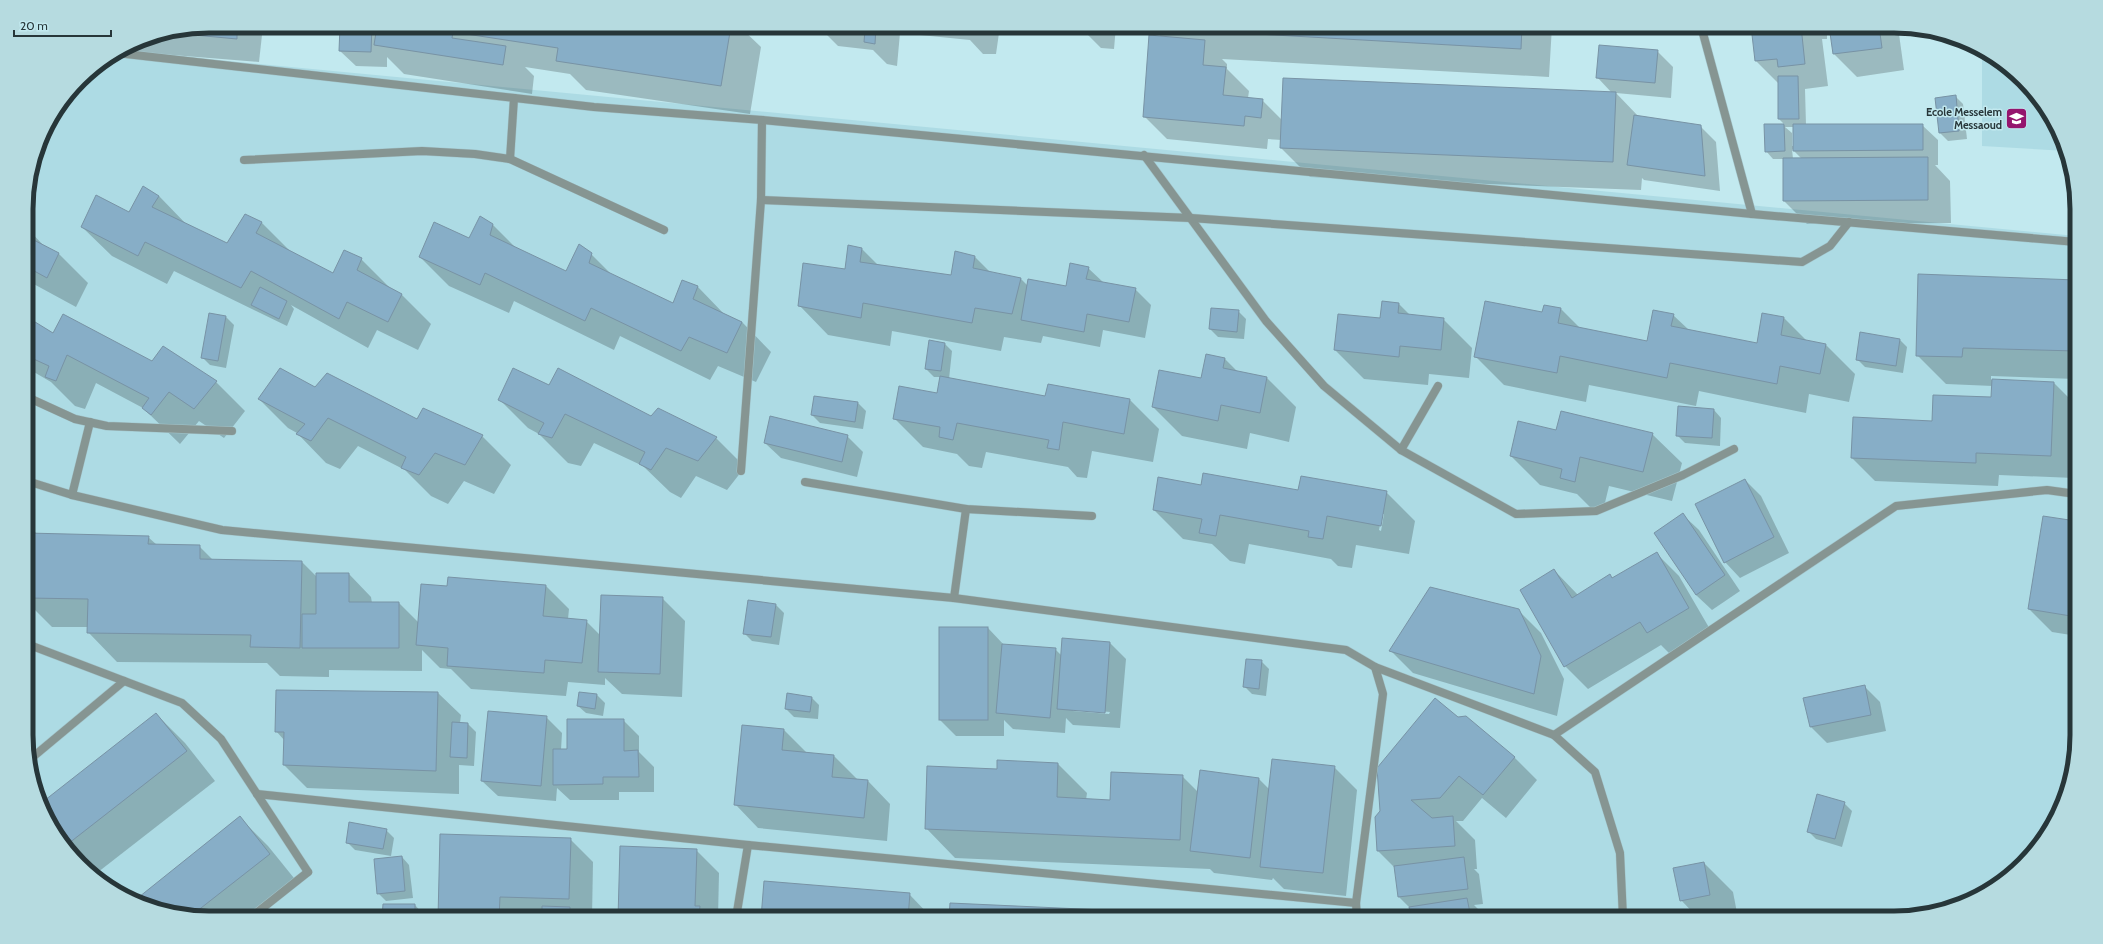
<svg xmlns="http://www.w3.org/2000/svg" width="2103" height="944" font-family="Cabin,sans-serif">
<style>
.built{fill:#addbe4}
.shadow{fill:#0003;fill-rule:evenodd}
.building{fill:#87aec7;stroke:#7893a5}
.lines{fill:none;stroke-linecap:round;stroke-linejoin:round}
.service-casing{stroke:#a3c5cb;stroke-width:9}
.minor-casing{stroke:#a3c5cb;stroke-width:9}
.tertiary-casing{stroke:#a3c5cb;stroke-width:9}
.service{stroke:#869592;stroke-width:8}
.minor{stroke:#869592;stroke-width:8}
.tertiary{stroke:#869592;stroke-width:8}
.labels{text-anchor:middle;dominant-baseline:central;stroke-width:3;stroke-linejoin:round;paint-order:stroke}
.poi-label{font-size:11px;font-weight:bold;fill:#273639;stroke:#c2e9ef;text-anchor:end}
.rim{fill:none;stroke:#273639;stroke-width:5}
</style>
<rect width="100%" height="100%" fill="#c2e9ef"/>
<g class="built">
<path d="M1982 50 2006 64 2039 98 2063 139 2066 151 1982 146Z"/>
<path d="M122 51 2076 236 2077 736 2063 805 2032 856 1996 887 1953 908 1906 918H209L139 904 97 880 64 846 40 805 28 759 26 196 45 128 88 71Z"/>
</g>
<g class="shadow">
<path d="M209 26H263L259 62 135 52 129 46 139 40Z"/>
<path d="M340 26H739L761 47 750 114 586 90 570 74 525 67 534 76 532 94 404 74 387 57V67L356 66 340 51Z"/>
<path d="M818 26H1000L996 54H983L970 40 900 33 897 66 887 64 873 50 838 46Z"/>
<path d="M1009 26H1116L1114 49 1101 48 1086 33Z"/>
<path d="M1149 26H1552L1549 77 1222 59 1227 64V69L1249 91 1248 98 1262 100 1282 120 1612 93 1597 77 1657 51 1673 67 1671 98 1616 93 1639 117 1700 126 1716 142 1720 191 1644 180 1642 178 1641 190 1310 177 1281 148 1282 140 1268 139 1267 149 1167 139 1144 116 1161 37 1152 26Z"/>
<path d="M1752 26H1827V39H1822L1828 86 1805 89 1806 125H1922L1938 140V165H1935L1950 181 1951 223 1807 224 1784 201V159H1773L1766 151 1765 125H1785L1779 119V84L1756 61ZM1785 127H1794V146H1792V133ZM1792 149 1802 159H1793Z"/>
<path d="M1830 26 1898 27 1904 70 1857 77 1834 54Z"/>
<path d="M1955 96 1963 104 1967 139 1948 141 1940 133 1936 98Z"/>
<path d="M159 196 188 226 228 245 245 215 262 223 291 252 333 275 361 259 390 288 402 295 431 324 418 350 377 330 368 348 291 305 294 309 287 326 174 271 167 284 112 256 82 227 130 214Z"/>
<path d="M493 225 517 249 566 272 591 254 613 276 673 304 698 287 725 315 742 322 771 352 756 382 718 366 710 380 620 336 614 350 514 301 509 313 449 286 420 257 469 239Z"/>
<path d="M26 227 44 246 59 254 88 283 76 307 30 282 27 288Z"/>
<path d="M862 249 878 265 952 277 955 252 975 257 991 273 1020 278 1028 286 1067 287 1088 268 1104 283 1135 289 1151 305 1145 338 1103 330 1100 347 1043 336 1041 343 1004 337 1001 351 892 331 890 346 828 335 799 305 846 271Z"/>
<path d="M2076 281V379L1991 376V380L2054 383 2076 405 2074 478 1999 475 1998 486 1875 481 1852 458 1933 422 1992 398 1993 386 1946 384 1917 355Z"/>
<path d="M1398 303 1410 315 1443 319 1472 348 1469 378 1429 374 1428 385 1364 379 1335 350 1381 319Z"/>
<path d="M1561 309 1580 328 1648 342 1673 315 1689 330 1757 344 1784 318 1807 341 1826 345 1855 374 1849 402 1809 394 1806 413 1699 391 1696 406 1589 385 1586 402 1504 385 1475 356 1543 313Z"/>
<path d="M1238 311 1246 319 1244 339 1218 337 1210 329Z"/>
<path d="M210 314 226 317 234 325 226 368 210 365 202 357Z"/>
<path d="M27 318 54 334 152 362 164 347 216 382 245 411 224 438 199 421 180 444 143 408 96 383 85 409 75 406 51 382 27 368Z"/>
<path d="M1900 340 1907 347 1903 373 1865 367 1857 359Z"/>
<path d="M945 344 952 351 949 379 1046 397 1130 400 1159 429 1153 462 1092 451 1087 478 1077 477 1068 467 986 452 982 468 969 466 957 454 923 447 894 418 938 394 941 377H934L926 369Z"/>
<path d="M1225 359 1238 372 1267 378 1296 407 1289 442 1250 433 1247 449 1182 436 1153 407 1201 379Z"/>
<path d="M550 386 716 438 745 467 727 490 696 476 681 498 670 492 643 466 594 443 581 466 568 463 539 434 528 428 499 399Z"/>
<path d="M315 388 417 420 482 436 511 465 494 494 464 481 448 504 431 496 405 470 358 446 340 469 326 463 297 433 288 428 259 399Z"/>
<path d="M815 397 858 403 866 411 863 429 820 423 812 415Z"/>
<path d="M1714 410 1721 418 1720 446 1685 443 1677 435Z"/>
<path d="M1557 431 1652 434 1682 463 1672 501 1609 486 1603 511 1590 507 1577 494 1540 485 1511 456Z"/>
<path d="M847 436 863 452 857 477 781 458 765 443Z"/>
<path d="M1745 480 1761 496 1789 553 1740 578 1725 562Z"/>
<path d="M1202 486 1299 491 1386 492 1415 521 1409 554 1356 545 1352 568 1338 566 1331 559 1249 544 1245 564 1230 561 1212 544 1183 539 1154 510ZM1382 514H1384L1381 531 1379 530Z"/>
<path d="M1683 515 1699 530 1740 591 1712 610 1696 595Z"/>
<path d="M2044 517 2076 522 2077 636 2052 632 2029 609Z"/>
<path d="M27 524 37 534 148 537 157 545 199 546 213 560 302 562 317 577 349 574 371 597 372 603H399L419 623 448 587 546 586 569 609 568 619 586 621 600 635 662 598 685 621 682 697 622 694 605 678V685L568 682 566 696 471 689 451 669 440 668 422 650V671L329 670V677L280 676 267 663 117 662 88 632V627H52L33 608 27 607Z"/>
<path d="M1656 553 1679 576 1711 631 1671 655 1661 645 1588 689 1565 666 1554 570 1578 595 1610 576 1613 579Z"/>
<path d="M776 605 784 613 779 645 752 641 744 633Z"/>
<path d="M1518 610 1541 633 1564 679 1557 716 1413 673 1391 651Z"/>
<path d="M988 628 1004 645 1055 649 1061 655 1110 643 1126 659 1120 728 1073 725 1066 718 1065 733 1013 729 1004 720V736H956L940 720ZM1073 709 1110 712 1109 714 1073 711Z"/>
<path d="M1261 661 1269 669 1266 696 1252 694 1245 687Z"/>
<path d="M1864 686 1880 702 1886 731 1827 743 1811 727 1805 698Z"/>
<path d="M438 693 461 715 460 723 468 724 476 732 474 766 459 765V794L307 788 284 765 285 741 276 731Z"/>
<path d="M580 693 597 695 605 703 603 716 586 713 578 706Z"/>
<path d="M811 697 819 705 818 719 794 717 786 709Z"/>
<path d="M27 706 33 713 28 718Z"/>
<path d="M156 714 185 743 215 781 93 876 64 846 40 805Z"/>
<path d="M546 717 562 733 561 750H568L623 720 639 736V752L654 767V792H619V800H570L557 788 556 801 498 796 482 781Z"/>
<path d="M1457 718 1514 757 1537 780 1506 818 1482 798 1463 821H1456L1475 840 1477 869H1474L1479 874 1483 904 1474 905 1483 914V918H1412L1410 908 1399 897 1395 868 1378 851Z"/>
<path d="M784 730 807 753 834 756 857 779 868 781 890 804 887 841 758 828 736 805Z"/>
<path d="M1058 764 1087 793 1086 800 1111 801 1182 776 1198 792 1201 771 1259 779 1270 790 1334 767 1357 790 1346 896 1284 889 1273 878 1272 880 1214 873 1210 869 955 858 926 828 998 770Z"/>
<path d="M1844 803 1852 811 1842 847 1816 839 1808 831Z"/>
<path d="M239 817 268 846 298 883 254 918H209L135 902Z"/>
<path d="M386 830 394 838 391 856 355 850 347 842Z"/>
<path d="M570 839 593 862 592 918H439Z"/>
<path d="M696 850 719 873 718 918H619Z"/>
<path d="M402 857 409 865 413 898 386 901 378 893Z"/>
<path d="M1704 863 1733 892 1738 918H1698L1681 900Z"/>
<path d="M909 894 932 918H762Z"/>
<path d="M415 905 422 913V918H383Z"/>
<path d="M1103 911 1110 918H950Z"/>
</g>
<g class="building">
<path d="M209 26H237V39L173 33Z"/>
<path d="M340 26H372L371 52 339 51Z"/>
<path d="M377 26H731L721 86 556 61 558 48 453 32 452 38 506 46 503 65 374 45Z"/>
<path d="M834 26H876L875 44 864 42 865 30Z"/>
<path d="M960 26H975L974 32 959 31Z"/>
<path d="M1151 26H1522L1521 49 1151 28Z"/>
<path d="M1751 26H1801L1805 64 1778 67 1777 59 1755 61Z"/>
<rect x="1808" y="26" width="12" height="6"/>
<path d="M1829 26H1879L1882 48 1833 54Z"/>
<path d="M1149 35 1205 40 1203 65 1226 67 1223 95 1263 99 1261 118 1245 116 1244 126 1143 117Z"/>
<path d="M1599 45 1658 50 1655 83 1596 78Z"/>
<path d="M1778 76H1798L1799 119H1778Z"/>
<path d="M1283 78 1616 92 1613 162 1280 148Z"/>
<path d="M1956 95 1959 131 1939 133 1935 98Z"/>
<path d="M1634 115 1701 125 1705 176 1627 165Z"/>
<path d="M1764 124H1784L1785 151 1765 152Z"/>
<path d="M1793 124H1923V150L1793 151Z"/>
<path d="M1928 157V200L1783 201V158Z"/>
<path d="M143 186 159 196 152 207 227 243 245 214 262 222 256 233 333 273 344 250 362 258 357 270 402 294 388 322 347 302 339 319 251 271 241 288 145 242 138 256 81 227 96 195 129 212Z"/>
<path d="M480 216 493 224 490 235 566 271 579 244 592 253 589 263 673 303 682 280 698 286 693 299 742 322 727 353 689 337 681 351 591 308 585 321 485 273 480 285 419 257 434 222 469 238Z"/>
<path d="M26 236 59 253 47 278 27 267Z"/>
<path d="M848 245 862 248 860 262 951 275 955 251 975 256 973 268 1021 278 1012 314 975 308 972 323 863 303 861 318 798 306 803 263 845 269Z"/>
<path d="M1070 263 1089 267 1086 279 1136 288 1129 322 1087 314 1084 332 1021 320 1028 279 1066 286Z"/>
<path d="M1918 274 2076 280V351L1963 348 1962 357 1916 356Z"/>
<path d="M260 287 287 301 279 319 251 305Z"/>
<path d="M1382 301 1399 303 1398 313 1444 318 1441 350 1400 346 1399 357 1334 350 1338 314 1380 318Z"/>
<path d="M1485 301 1542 312 1544 305 1561 308 1558 323 1647 341 1653 310 1674 314 1671 326 1757 343 1762 313 1784 317 1781 335 1826 344 1820 374 1780 366 1777 384 1670 363 1667 378 1560 356 1557 373 1474 357Z"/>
<path d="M1211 308 1239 310 1237 332 1209 329Z"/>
<path d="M209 313 226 316 218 361 201 358Z"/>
<path d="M63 314 152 361 163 346 217 381 194 409 169 392 151 415 142 408 149 398 67 355 56 381 45 377 49 366 27 356V317L53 333Z"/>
<path d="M1860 332 1900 339 1896 366 1856 360Z"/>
<path d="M929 340 945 343 941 371 925 369Z"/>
<path d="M1206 354 1225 358 1223 368 1267 377 1260 413 1221 405 1218 421 1152 407 1159 370 1201 378Z"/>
<path d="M280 368 315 387 327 373 417 419 423 408 483 435 465 465 435 453 419 475 401 468 406 457 328 418 311 441 296 434 305 424 258 399Z"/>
<path d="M513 368 549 385 558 368 651 416 658 408 717 437 698 461 666 448 651 470 639 464 645 452 565 414 552 438 538 434 544 423 498 400Z"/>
<path d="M940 376 1045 396 1048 384 1130 399 1124 434 1063 422 1059 450 1047 448 1049 440 957 423 953 440 939 437 940 427 893 419 899 386 937 393Z"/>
<path d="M1992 379 2054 382 2051 456 1976 453V463L1851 458 1853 417 1932 421 1933 395 1991 397Z"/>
<path d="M814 396 858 402 855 422 811 415Z"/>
<path d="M1678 406 1714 409 1712 438 1676 436Z"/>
<path d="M1561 411 1653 433 1643 472 1580 457 1575 482 1560 478 1562 469 1510 456 1518 421 1556 430Z"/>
<path d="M770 416 848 435 842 462 764 443Z"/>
<path d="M1203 473 1298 490 1301 476 1387 491 1381 526 1327 516 1323 539 1308 537 1309 531 1220 515 1216 536 1199 533 1202 519 1153 510 1158 477 1201 485Z"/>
<path d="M1745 479 1774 537 1724 563 1695 504Z"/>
<path d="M1683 513 1725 575 1696 595 1654 533Z"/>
<path d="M2043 516 2076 521 2077 617 2028 609Z"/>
<path d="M27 533 149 536 148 544 200 545V559L302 561 300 648 250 647 251 635 87 633 88 599 27 598Z"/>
<path d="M1657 552 1689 608 1647 633 1640 622 1564 667 1520 590 1554 569 1572 598 1610 574 1612 578Z"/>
<path d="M316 573H349V602H399V648H302V614H316Z"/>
<path d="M448 577 546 585 543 616 587 620 582 663 545 660 544 673 447 666 448 648 416 645 421 584 447 586Z"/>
<path d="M1430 587 1519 609 1541 656 1534 694 1389 651Z"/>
<path d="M601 595 663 597 660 674 598 672Z"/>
<path d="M748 600 776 604 771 637 743 634Z"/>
<rect x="939" y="627" width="49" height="93"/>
<path d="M1062 638 1110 642 1105 713 1057 709Z"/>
<path d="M1002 644 1056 648 1050 718 996 713Z"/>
<path d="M1246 659 1262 660 1259 689 1243 687Z"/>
<path d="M1865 685 1871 715 1810 727 1803 698Z"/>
<path d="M276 690 438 692 436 771 283 765 284 732H275Z"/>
<path d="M579 692 597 694 595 709 577 706Z"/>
<path d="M787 693 812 697 810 712 785 709Z"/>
<path d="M1435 698 1458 717 1466 716 1515 757 1483 795 1459 776 1440 798 1411 800 1432 818 1453 816 1455 846 1377 851 1375 817 1380 811 1377 768Z"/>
<path d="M488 711 547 716 541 786 481 781Z"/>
<path d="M156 713 187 751 64 847 40 804Z"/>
<path d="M567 719H624V751L638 750 639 777H603V784L553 785V749H567Z"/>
<path d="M452 722 468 723 467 758 450 757Z"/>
<path d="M742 725 784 729 782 750 834 755 832 777 868 780 864 818 734 805Z"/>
<path d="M1272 759 1335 766 1323 873 1260 867Z"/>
<path d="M997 760 1058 763 1057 797 1110 800 1111 772 1183 775 1180 840 925 829 927 766 997 769Z"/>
<path d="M1200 770 1259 778 1250 858 1190 851Z"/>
<path d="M1817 794 1845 802 1835 839 1807 832Z"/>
<path d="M240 816 270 854 192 915 139 904 134 901Z"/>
<path d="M349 822 387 829 383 849 346 843Z"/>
<path d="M440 834 571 838 569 899 500 897 499 918H438Z"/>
<path d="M620 846 697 849 695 906H700L699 918H618Z"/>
<path d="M402 856 405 891 377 894 374 859Z"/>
<path d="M1464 857 1468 889 1398 897 1394 866Z"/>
<path d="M1704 862 1710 895 1680 901 1673 868Z"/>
<path d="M764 881 910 893 908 918H761Z"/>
<path d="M1467 898 1471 918H1411L1409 907Z"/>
<path d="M950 903 1103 910V918H949Z"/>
<path d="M383 904H415V918H382Z"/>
<path d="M542 906 570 907V918H542Z"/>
</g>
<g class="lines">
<defs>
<g id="service">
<path d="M1144 155 1266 321 1324 386 1401 450 1516 514 1596 511 1683 475 1734 449"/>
<path d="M510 159 514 98"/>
<path d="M244 160 422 151 475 154 510 159 664 230"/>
<path d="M761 200 1191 218 1802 262 1830 246 1849 222"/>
<path d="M27 397 75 419 107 426 232 431"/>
<path d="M1401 450 1438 386"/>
<path d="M741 471 761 200 762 120"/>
<path d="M805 482 966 509 1092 516"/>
<path d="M72 495 90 422"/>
<path d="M954 598 966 509"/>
<path d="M250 918 308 872"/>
</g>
<g id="minor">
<path d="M1701 26 1752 214"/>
<path d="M27 481 72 495 222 530 954 598 1346 650 1375 667 1383 694 1356 903 1357 918"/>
<path d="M27 644 182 703 221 739 308 872"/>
<path d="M1375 667 1554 735 1595 772 1620 853 1623 918"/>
<path d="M1554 735 1896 506 2047 490 2076 494"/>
<path d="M28 761 124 681"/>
<path d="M257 794 748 845 1356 903"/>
<path d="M736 918 748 845"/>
</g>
<path id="tertiary" d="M117 53 594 107 762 120 1752 214 2076 242"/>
</defs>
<use href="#service" class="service-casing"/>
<use href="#minor" class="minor-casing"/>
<use href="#tertiary" class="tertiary-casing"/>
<use href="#service" class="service"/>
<use href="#minor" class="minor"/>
<use href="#tertiary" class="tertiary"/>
</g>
<defs>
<symbol id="school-square" viewBox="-11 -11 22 22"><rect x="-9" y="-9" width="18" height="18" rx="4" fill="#95156e" stroke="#c2e9ef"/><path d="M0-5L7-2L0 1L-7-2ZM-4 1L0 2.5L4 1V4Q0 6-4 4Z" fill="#fff"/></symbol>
</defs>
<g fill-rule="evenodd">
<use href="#school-square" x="2004" y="106" width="25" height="25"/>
</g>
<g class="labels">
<g class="poi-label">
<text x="2002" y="112">Ecole Messelem<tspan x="2002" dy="13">Messaoud</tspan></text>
</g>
</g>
<path d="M0 0H2103V944H0ZM209 33H1894A176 176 0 0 1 2070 209V735A176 176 0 0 1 1894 911H209A176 176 0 0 1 33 735V209A176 176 0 0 1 209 33Z" fill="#b6dbe0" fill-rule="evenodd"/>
<path class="rim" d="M209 33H1894A176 176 0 0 1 2070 209V735A176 176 0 0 1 1894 911H209A176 176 0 0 1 33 735V209A176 176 0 0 1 209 33Z"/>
<path d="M14 30v6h97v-6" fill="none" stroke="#273639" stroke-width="2"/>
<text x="20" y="30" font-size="12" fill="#273639" stroke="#c2e9ef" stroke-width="3" paint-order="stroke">20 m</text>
</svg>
